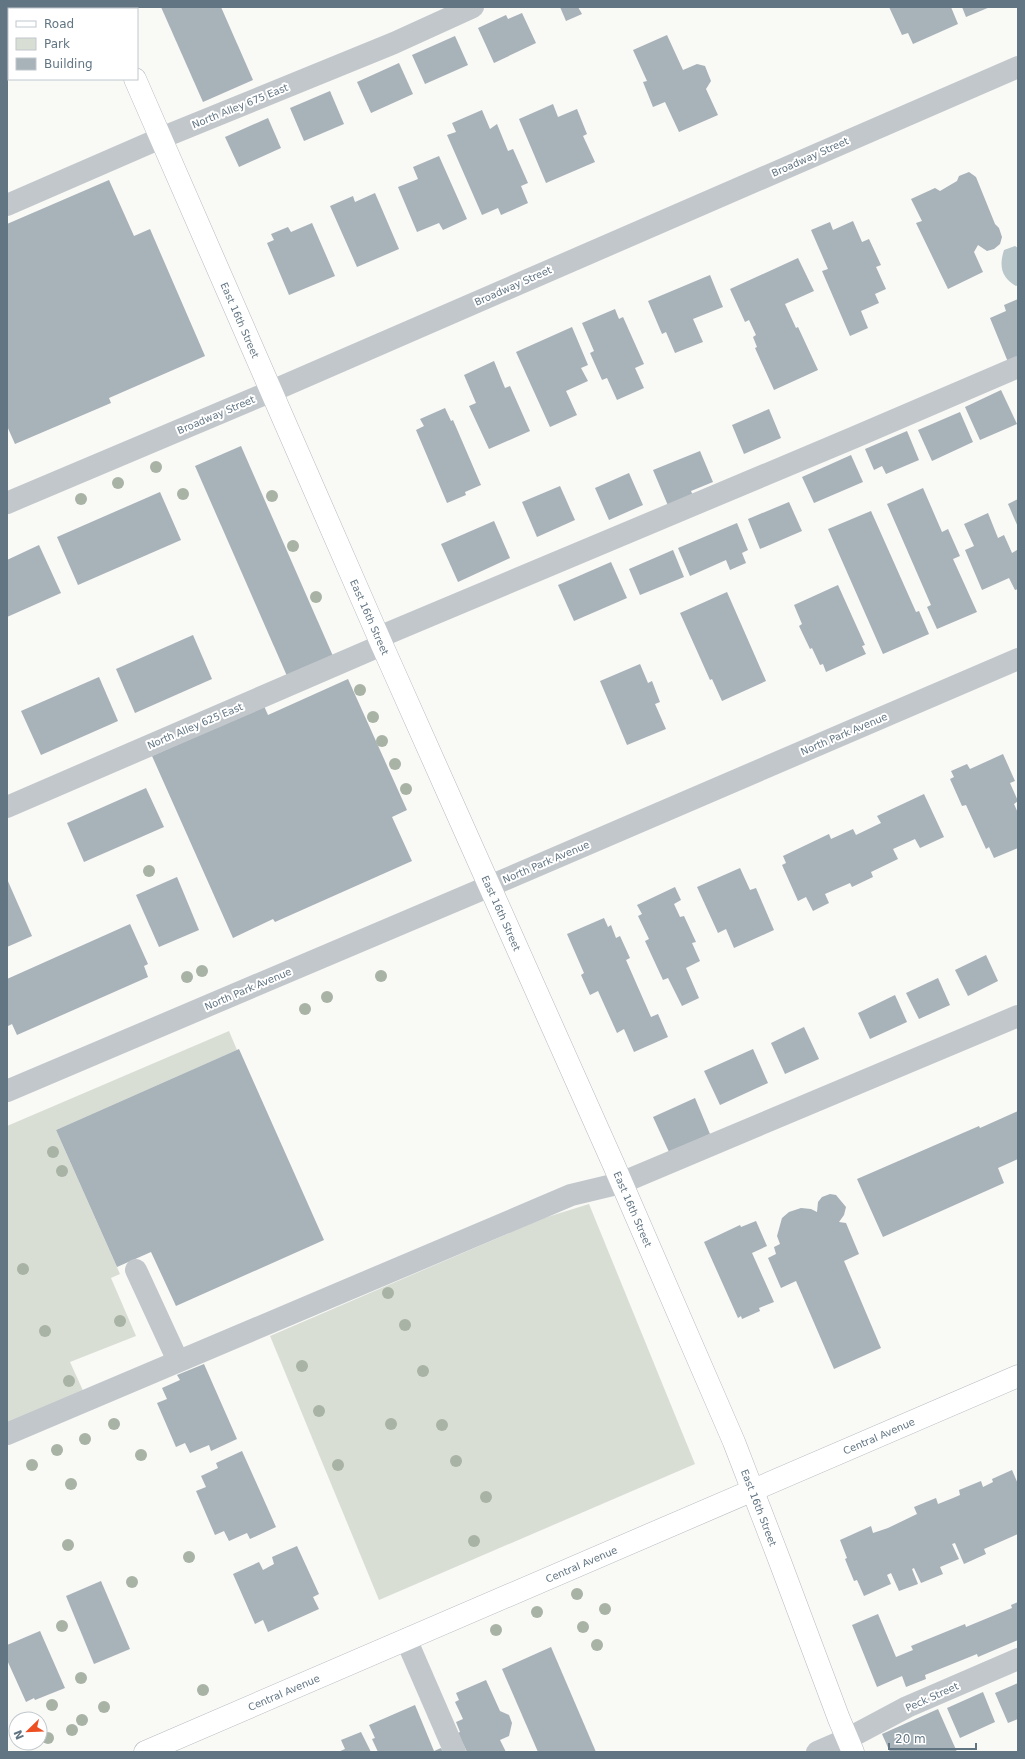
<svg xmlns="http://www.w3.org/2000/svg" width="1025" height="1759" font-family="'DejaVu Sans',sans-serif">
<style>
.green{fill:#d9ded5}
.water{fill:#b9c6ca}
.building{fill:#a8b2b9}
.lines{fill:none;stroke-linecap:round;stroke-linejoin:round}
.major-casing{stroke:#b5bbbf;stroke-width:23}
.minor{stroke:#c2c7cb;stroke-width:22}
.major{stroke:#fff;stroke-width:22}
.tree{fill:#a8b3a5}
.labels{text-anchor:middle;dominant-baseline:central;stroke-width:4;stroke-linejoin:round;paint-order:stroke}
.street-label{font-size:10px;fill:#627583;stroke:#fff}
</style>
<rect width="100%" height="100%" fill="#f9f9f6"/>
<g class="green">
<path d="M229 1031 237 1050 56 1130 120 1274 111 1278 136 1336 70 1362 85 1395 7 1429V1126Z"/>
<path d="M589 1204 695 1464 379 1600 270 1336 544 1218Z"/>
</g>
<path class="water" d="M1015 246 1018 248V285L1016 286C1001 277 999 266 1004 250Z"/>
<g class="building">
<path d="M161 7H221L253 80 203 102Z"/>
<path d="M560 7H578L582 14 566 21Z"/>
<path d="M889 7H951L958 24 913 44 908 33 902 35Z"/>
<path d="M962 7H990L966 17Z"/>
<path d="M522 13 536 43 494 63 478 28 506 15 508 19Z"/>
<path d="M667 35 683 70 697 64 705 66 711 81 706 89 718 115 679 132 665 102 653 107 643 82 647 81 633 50Z"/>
<path d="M455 36 468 65 425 84 412 55Z"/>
<path d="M399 63 413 94 371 113 357 82Z"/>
<path d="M330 91 344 124 304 141 290 108Z"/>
<path d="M553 104 558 117 577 109 587 134 583 136 595 162 546 183 519 119Z"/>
<path d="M482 110 490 129 497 124 508 151 513 149 528 183 521 186 528 203 501 215 498 208 482 215 447 135 456 132 452 123Z"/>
<path d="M268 118 281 148 239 167 225 137Z"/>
<path d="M439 156 467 219 443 230 439 223 417 232 398 187 418 179 413 167Z"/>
<path d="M969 172 976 177 995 224 999 228 1002 237 1000 244 994 249 987 251 978 245 974 252 983 272 948 289 916 223 922 221 911 199 935 188 940 191 957 181 959 176Z"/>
<path d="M109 180 134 236 150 229 205 356 109 398 111 403 15 444 7 426V224Z"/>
<path d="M375 193 399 249 357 267 330 206 353 196 355 202Z"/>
<path d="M853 221 862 242 869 239 881 265 876 267 886 289 875 294 879 303 861 311 868 328 850 336 822 271 828 269 811 230 830 222 833 230Z"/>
<path d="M312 223 335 276 289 295 267 243 274 240 271 234 288 227 291 232Z"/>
<path d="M798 258 814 291 785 304 796 328 798 327 818 370 774 390 755 348 757 347 753 337 756 335 749 320 745 322 730 289Z"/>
<path d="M710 275 723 307 693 319 703 342 675 353 666 332 662 334 648 301Z"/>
<path d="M1018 299V358L1008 362 990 318 1006 311 1004 305Z"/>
<path d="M615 309 619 319 623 317 644 364 635 368 644 388 617 400 607 378 602 380 590 353 594 351 582 323Z"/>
<path d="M572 327 588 365 581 368 588 381 566 391 577 415 550 427 516 352Z"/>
<path d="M494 361 505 388 510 386 530 431 489 449 469 406 476 403 464 375Z"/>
<path d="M1001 390 1017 424 980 440 965 407Z"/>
<path d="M445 408 451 421 453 420 481 485 465 492 466 495 447 503 416 430 424 426 420 419Z"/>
<path d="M769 409 781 438 744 454 732 425Z"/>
<path d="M960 412 973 442 932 461 918 430Z"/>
<path d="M907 431 919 460 886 474 882 466 874 470 865 449Z"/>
<path d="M241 446 333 656 287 676 195 466Z"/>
<path d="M700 451 713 482 691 491 694 498 669 508 653 470Z"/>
<path d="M851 455 863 482 814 503 802 477Z"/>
<path d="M629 473 643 505 609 520 595 488Z"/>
<path d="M560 486 575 520 537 537 522 502Z"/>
<path d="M923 488 942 532 948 529 960 556 953 559 977 612 937 629 927 607 931 605 887 504Z"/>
<path d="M160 492 181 540 78 585 57 537Z"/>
<path d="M1018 499V527L1008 504Z"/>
<path d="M789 502 802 531 760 549 748 519Z"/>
<path d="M871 511 916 612 919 611 929 634 883 654 828 529Z"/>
<path d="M988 513 998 538 1004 535 1012 553 1017 550 1018 551V589L1015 590 1009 578 982 590 965 550 974 546 964 524Z"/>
<path d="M494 521 510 558 458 582 441 544Z"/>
<path d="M737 523 748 550 742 553 746 563 730 570 726 560 690 576 678 548Z"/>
<path d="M39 545 61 593 7 617V560Z"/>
<path d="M673 550 684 577 640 595 629 569Z"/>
<path d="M611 562 627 598 574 621 558 585Z"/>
<path d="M838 585 865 645 862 646 866 654 826 672 823 664 820 665 812 648 810 649 799 626 802 624 794 605Z"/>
<path d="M727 592 766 681 722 701 712 679 710 680 680 613Z"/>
<path d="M193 635 212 679 135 713 116 669Z"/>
<path d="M640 664 648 683 652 681 660 702 655 704 666 729 627 745 600 681Z"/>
<path d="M99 677 118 721 41 755 21 711Z"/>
<path d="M348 679 407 810 392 817 412 861 275 922 273 919 233 938 152 756 264 706 268 715Z"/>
<path d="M1003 754 1015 781 1010 783 1018 801 1014 804 1018 813V848L994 858 989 847 986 849 966 805 962 806 950 779 954 777 951 771 967 764 970 769Z"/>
<path d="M146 788 164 827 84 862 67 823Z"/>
<path d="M924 794 944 837 920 848 915 839 893 849 898 859 871 872 873 877 852 887 850 883 825 894 829 903 813 911 806 897 798 901 782 865 786 863 783 856 829 834 831 839 853 829 856 835 881 823 877 816Z"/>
<path d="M740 868 750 890 756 888 774 930 734 948 726 929 718 933 697 887Z"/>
<path d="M177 877 199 930 159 947 136 895Z"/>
<path d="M7 879 32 936 7 947Z"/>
<path d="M675 887 681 900 674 904 680 917 684 916 696 942 692 943 700 961 686 968 699 998 682 1006 668 978 663 980 645 941 649 939 638 916 642 914 637 905Z"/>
<path d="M604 918 608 927 611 925 616 938 620 936 630 958 626 960 651 1017 658 1014 668 1037 634 1052 624 1029 617 1033 598 991 590 995 581 975 584 973 567 934Z"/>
<path d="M130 924 148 964 144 966 148 977 17 1035 12 1024 8 1026 7 979Z"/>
<path d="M986 955 998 981 968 996 955 970Z"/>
<path d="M938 978 950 1005 919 1019 906 993Z"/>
<path d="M895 995 907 1022 870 1039 858 1013Z"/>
<path d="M804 1027 819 1059 785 1074 771 1043Z"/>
<path d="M239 1049 324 1240 176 1306 151 1252 117 1267 56 1130Z"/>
<path d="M753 1049 768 1083 720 1105 704 1071Z"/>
<path d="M695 1098 710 1134 669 1152 653 1117Z"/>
<path d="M1018 1111V1159L998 1168 1004 1183 883 1237 857 1179 979 1126 980 1128Z"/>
<path d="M830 1194 836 1195 846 1207 844 1215 839 1222 846 1223 859 1254 844 1261 881 1348 834 1369 796 1281 781 1288 768 1258 776 1254 774 1247 780 1244 777 1236 782 1218 789 1212 801 1208 811 1209 817 1212 818 1202 822 1197Z"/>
<path d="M756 1221 767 1246 752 1253 774 1302 759 1308 760 1311 742 1319 741 1316 738 1318 704 1242 740 1225 741 1227Z"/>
<path d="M204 1364 237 1439 211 1451 209 1445 190 1453 185 1443 176 1447 157 1403 167 1399 162 1388 180 1380 177 1375Z"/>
<path d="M242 1451 276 1527 250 1539 247 1533 229 1541 224 1531 215 1535 196 1491 206 1487 201 1476 218 1468 216 1463Z"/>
<path d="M1012 1470 1018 1484V1534L984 1549 986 1554 964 1564 955 1543 952 1544 959 1559 940 1567 943 1574 921 1583 914 1568 912 1569 918 1584 899 1591 891 1573 887 1575 891 1584 864 1596 857 1580 854 1581 845 1559 847 1558 840 1540 871 1526 873 1533 888 1528 917 1514 914 1507 936 1498 938 1504 953 1498 960 1495 959 1490 981 1481 983 1487 993 1482 992 1479Z"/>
<path d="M297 1546 319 1594 313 1597 319 1609 268 1632 263 1620 255 1624 233 1574 259 1562 263 1570 274 1564 272 1557Z"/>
<path d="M101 1581 130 1649 94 1664 66 1596Z"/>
<path d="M1018 1602V1640L978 1657 977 1654 925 1675 926 1679 906 1687 902 1676 877 1687 852 1625 878 1614 896 1657 913 1650 911 1646 965 1624 966 1627 1012 1608 1011 1605Z"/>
<path d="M40 1631 65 1688 35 1700 34 1698 26 1702 7 1660V1645Z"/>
<path d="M551 1647 596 1752H538L502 1669Z"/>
<path d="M486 1680 500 1711 509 1715 512 1723 509 1736 500 1740 506 1752H467L458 1733 460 1732 456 1722 463 1719 455 1702 459 1700 456 1693Z"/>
<path d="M1018 1683V1719L1008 1723 995 1693Z"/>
<path d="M983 1692 995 1722 960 1738 947 1708Z"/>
<path d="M415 1705 434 1751 441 1748 443 1752H378L372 1739 375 1738 369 1725Z"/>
<path d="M938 1709 957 1752H890L882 1734Z"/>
<path d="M361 1732 371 1752H338L345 1749 341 1740Z"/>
</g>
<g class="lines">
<defs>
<g id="major">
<path d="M104 7 105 9"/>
<path id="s1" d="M135 79 382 645 613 1163 734 1442 779 1559 839 1719 853 1752"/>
<path id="s2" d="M145 1752 1018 1376"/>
</g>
</defs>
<use href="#major" class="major-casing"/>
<g class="minor">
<path d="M7 205 161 138 394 43 473 7"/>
<path d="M7 503 272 391 1018 67"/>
<path d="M379 637 855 437 1018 367"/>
<path d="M7 807 382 645"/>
<path d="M7 1091 490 886 1018 659"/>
<path d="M136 1270 178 1361"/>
<path d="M7 1434 571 1195 621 1183 1018 1016"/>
<path d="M406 1639 455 1752"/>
<path d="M817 1752 847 1739 907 1707 1018 1659"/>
</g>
<use href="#major" class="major"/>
</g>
<g class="tree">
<circle cx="156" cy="467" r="6"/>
<circle cx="118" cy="483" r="6"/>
<circle cx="183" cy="494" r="6"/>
<circle cx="272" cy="496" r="6"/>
<circle cx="81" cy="499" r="6"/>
<circle cx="293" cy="546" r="6"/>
<circle cx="316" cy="597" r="6"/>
<circle cx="360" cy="690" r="6"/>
<circle cx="373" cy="717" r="6"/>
<circle cx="382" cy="741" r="6"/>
<circle cx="395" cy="764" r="6"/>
<circle cx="406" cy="789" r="6"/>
<circle cx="149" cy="871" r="6"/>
<circle cx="202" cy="971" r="6"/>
<circle cx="381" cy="976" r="6"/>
<circle cx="187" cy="977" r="6"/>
<circle cx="327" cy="997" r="6"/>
<circle cx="305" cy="1009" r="6"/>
<circle cx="53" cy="1152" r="6"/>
<circle cx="62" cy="1171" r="6"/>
<circle cx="23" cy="1269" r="6"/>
<circle cx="388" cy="1293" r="6"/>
<circle cx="120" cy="1321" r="6"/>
<circle cx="405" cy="1325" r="6"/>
<circle cx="45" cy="1331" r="6"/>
<circle cx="302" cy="1366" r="6"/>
<circle cx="423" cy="1371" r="6"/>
<circle cx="69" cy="1381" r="6"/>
<circle cx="319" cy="1411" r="6"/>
<circle cx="114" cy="1424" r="6"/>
<circle cx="391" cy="1424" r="6"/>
<circle cx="442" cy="1425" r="6"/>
<circle cx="85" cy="1439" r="6"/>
<circle cx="57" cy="1450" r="6"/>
<circle cx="141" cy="1455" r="6"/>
<circle cx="456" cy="1461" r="6"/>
<circle cx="32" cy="1465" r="6"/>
<circle cx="338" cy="1465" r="6"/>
<circle cx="71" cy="1484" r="6"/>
<circle cx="486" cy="1497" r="6"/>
<circle cx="474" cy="1541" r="6"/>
<circle cx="68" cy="1545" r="6"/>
<circle cx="189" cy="1557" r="6"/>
<circle cx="132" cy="1582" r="6"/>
<circle cx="577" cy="1594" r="6"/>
<circle cx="605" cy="1609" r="6"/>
<circle cx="537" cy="1612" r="6"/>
<circle cx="62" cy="1626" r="6"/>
<circle cx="583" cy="1627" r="6"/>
<circle cx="496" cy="1630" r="6"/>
<circle cx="597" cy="1645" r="6"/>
<circle cx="81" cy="1678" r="6"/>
<circle cx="203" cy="1690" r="6"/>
<circle cx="52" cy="1705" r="6"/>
<circle cx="104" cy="1707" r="6"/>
<circle cx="82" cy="1720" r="6"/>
<circle cx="72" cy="1730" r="6"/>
<circle cx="48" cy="1738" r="6"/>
</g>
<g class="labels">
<g class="street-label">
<text transform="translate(240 106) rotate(-22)">North Alley 675 East</text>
<text transform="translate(810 157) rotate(-24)">Broadway Street</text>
<text transform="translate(513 286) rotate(-24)">Broadway Street</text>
<text stroke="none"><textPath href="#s1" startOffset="263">East 16th Street</textPath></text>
<text transform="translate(216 415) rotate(-23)">Broadway Street</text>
<text stroke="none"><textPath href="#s1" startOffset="587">East 16th Street</textPath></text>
<text transform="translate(195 726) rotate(-23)">North Alley 625 East</text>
<text transform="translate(844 734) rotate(-23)">North Park Avenue</text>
<text transform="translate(546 862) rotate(-23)">North Park Avenue</text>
<text stroke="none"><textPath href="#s1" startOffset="911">East 16th Street</textPath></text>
<text transform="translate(248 989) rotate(-23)">North Park Avenue</text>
<text stroke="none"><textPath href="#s1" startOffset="1235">East 16th Street</textPath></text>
<text stroke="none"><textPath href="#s2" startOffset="799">Central Avenue</textPath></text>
<text stroke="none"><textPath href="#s1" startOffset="1559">East 16th Street</textPath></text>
<text stroke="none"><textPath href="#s2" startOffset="475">Central Avenue</textPath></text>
<text stroke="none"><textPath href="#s2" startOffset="151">Central Avenue</textPath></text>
<text transform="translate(932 1697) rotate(-24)">Peck Street</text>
</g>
</g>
<rect width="1025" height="1759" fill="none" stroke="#627583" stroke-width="16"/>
<rect x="8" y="8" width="130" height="72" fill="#ffffff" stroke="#c0c8cd"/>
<rect x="16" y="21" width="20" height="6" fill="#ffffff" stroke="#c0c8cd"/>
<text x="44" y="28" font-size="12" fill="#627583">Road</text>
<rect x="16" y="38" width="20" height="12" fill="#d9ded5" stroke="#c0c8cd"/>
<text x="44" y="48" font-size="12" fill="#627583">Park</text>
<rect x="16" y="58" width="20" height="12" fill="#a8b2b9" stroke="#c0c8cd"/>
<text x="44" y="68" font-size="12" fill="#627583">Building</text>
<g transform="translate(28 1731) rotate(247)"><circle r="19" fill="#ffffff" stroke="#c0c8cd"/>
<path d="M0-3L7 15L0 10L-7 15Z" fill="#ed4e22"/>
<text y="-6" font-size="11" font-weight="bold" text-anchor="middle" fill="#627583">N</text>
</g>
<path d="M889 1743v6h87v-6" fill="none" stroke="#627583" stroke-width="2"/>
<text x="895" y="1743" font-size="12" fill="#627583" stroke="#ffffff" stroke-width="3" paint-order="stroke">20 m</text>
</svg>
